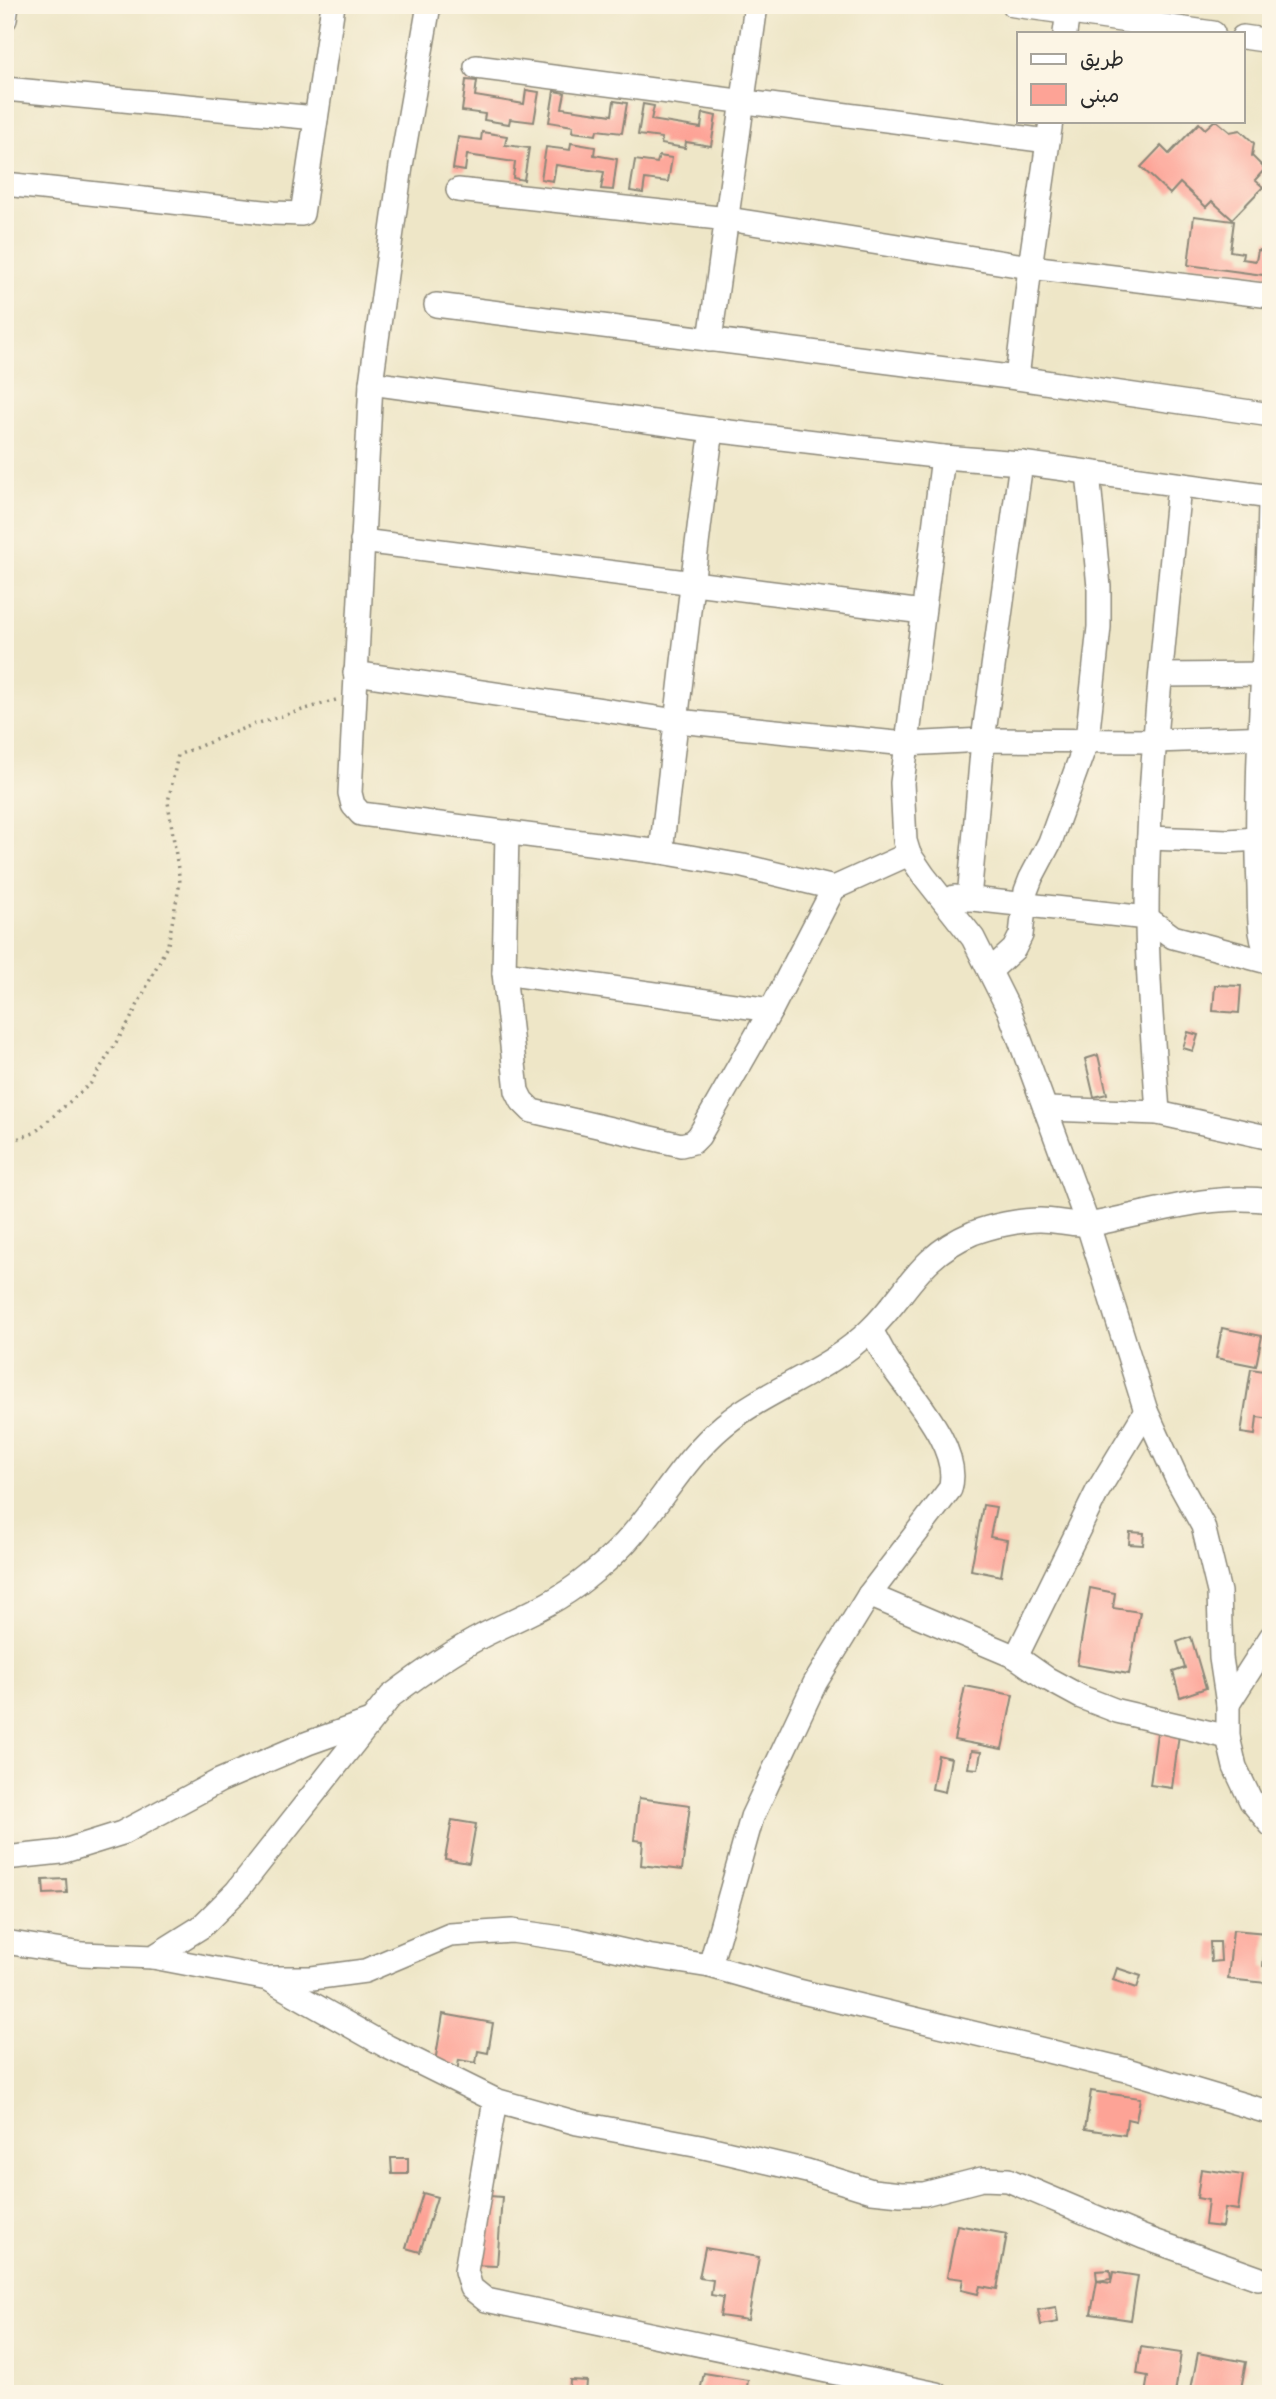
<svg xmlns="http://www.w3.org/2000/svg" width="1276" height="2399" font-family="Dekko,'Playpen Sans Arabic',sans-serif">
<style>
.building{fill:#fda396}
.lines{fill:none;stroke-linecap:round;stroke-linejoin:round}
.street-casing{stroke:#8c8879;stroke-width:26}
.path{stroke:#8c8879;stroke-width:3.5;stroke-dasharray:2 5;stroke-linecap:butt}
.street{stroke:#fff;stroke-width:23}
</style>
<rect width="100%" height="100%" fill="#fcf5e5"/>
<filter id="ink" filterUnits="userSpaceOnUse"><feTurbulence type="fractalNoise" baseFrequency=".0143" numOctaves="2"/><feDisplacementMap in="SourceGraphic" scale="14" xChannelSelector="R" yChannelSelector="G"/><feConvolveMatrix kernelMatrix="1 2 1 2 8 2 1 2 1" color-interpolation-filters="sRGB"/></filter>
<filter id="wash" filterUnits="userSpaceOnUse"><feTurbulence type="fractalNoise" baseFrequency=".00686" numOctaves="4" result="noise"/><feDisplacementMap in="SourceGraphic" scale="28" xChannelSelector="R" yChannelSelector="G"/><feGaussianBlur stdDeviation="1.57" result="paint"/><feColorMatrix in="noise" values="0 0 0 0 0 0 0 0 0 0 0 0 0 0 0 0 0 1.4 0 .05"/><feComposite in="paint" operator="in"/></filter>
<g filter="url(#wash)">
<rect width="100%" height="100%" fill="#eee6c7"/>
<g id="blocks">
<g class="building">
<path d="M466 80 477 81 475 96 524 104 526 90 539 92 534 122 510 119 509 124 484 120 485 114 462 111Z"/>
<path d="M554 91 565 93 562 108 612 115 614 101 627 103 622 133 597 130 596 135 572 132 573 126 549 122Z"/>
<path d="M643 104 654 106 651 120 701 128 703 113 716 116 711 146 686 142 685 148 661 144 662 138 638 135Z"/>
<path d="M1214 121H1217L1230 132 1240 130 1254 143 1252 156 1265 169 1255 180 1263 187 1232 219 1212 201 1206 207 1180 183 1170 194 1141 167 1161 146 1169 154 1199 123 1205 129Z"/>
<path d="M482 132 507 136 505 145 529 148 524 180 513 178 515 162 467 155 465 171 453 169 458 137 481 140Z"/>
<path d="M571 143 595 147 594 155 617 159 613 190 601 189 604 172 556 165 553 181 541 179 546 147 570 150Z"/>
<path d="M659 156 672 158 668 182 645 179 643 193 630 191 635 160 657 163Z"/>
<path d="M1194 216 1234 221 1230 251 1243 253 1242 259 1256 261 1258 250 1265 251 1267 239 1271 240V276L1188 265Z"/>
<path d="M1215 985 1241 986 1239 1013 1213 1011Z"/>
<path d="M1188 1032 1198 1035 1193 1051 1183 1048Z"/>
<path d="M1098 1055 1107 1094 1094 1097 1085 1059Z"/>
<path d="M1222 1328 1262 1336 1256 1366 1216 1358Z"/>
<path d="M1251 1369 1271 1372V1419L1257 1417 1255 1435 1241 1433Z"/>
<path d="M983 1505 996 1507 990 1537 1007 1540 1001 1576 971 1570Z"/>
<path d="M1130 1532 1144 1533 1143 1545 1129 1544Z"/>
<path d="M1090 1588 1115 1593 1113 1608 1140 1612 1129 1674 1077 1665Z"/>
<path d="M1191 1637 1206 1688 1180 1697 1173 1672 1185 1668 1177 1642Z"/>
<path d="M965 1686 1013 1695 1002 1749 954 1740Z"/>
<path d="M1158 1725 1180 1727 1172 1788 1150 1785Z"/>
<path d="M971 1751 981 1752 978 1769 968 1768Z"/>
<path d="M938 1755 951 1758 945 1792 932 1789Z"/>
<path d="M639 1798 690 1805 682 1870 641 1865 643 1841 634 1840Z"/>
<path d="M452 1820 476 1824 469 1863 445 1859Z"/>
<path d="M66 1879 67 1893 44 1894 43 1880Z"/>
<path d="M1233 1930 1266 1933 1263 1966 1267 1967 1266 1983 1228 1979Z"/>
<path d="M1210 1942H1220L1221 1961 1211 1962Z"/>
<path d="M1117 1968 1141 1976 1137 1988 1113 1980Z"/>
<path d="M443 2014 493 2023 488 2053 478 2051 476 2063 459 2060 457 2072 434 2068Z"/>
<path d="M1091 2091 1140 2098 1136 2121 1127 2119 1125 2135 1085 2129Z"/>
<path d="M391 2158H408V2174H392Z"/>
<path d="M1201 2169 1243 2175 1238 2210 1225 2208 1222 2227 1205 2225 1208 2200 1197 2198Z"/>
<path d="M423 2193 437 2197 420 2252 406 2248Z"/>
<path d="M476 2195 502 2197 497 2266 472 2265Z"/>
<path d="M957 2225 1007 2234 997 2289 980 2286 978 2294 961 2290 963 2279 947 2277Z"/>
<path d="M705 2248 759 2257 748 2320 720 2316 723 2297 711 2295 713 2280 699 2278Z"/>
<path d="M1110 2270 1111 2279 1097 2281 1096 2271Z"/>
<path d="M1113 2272 1138 2276 1131 2320 1091 2314 1097 2281 1111 2283Z"/>
<path d="M1056 2307 1058 2322 1041 2325 1038 2310Z"/>
<path d="M1141 2347 1181 2353 1175 2394H1145L1148 2376 1137 2374Z"/>
<path d="M1198 2353 1246 2362 1240 2394 1224 2392 1223 2394H1190Z"/>
<path d="M704 2373 748 2380 746 2394H713L700 2391Z"/>
<path d="M570 2380 587 2381 586 2394H569Z"/>
</g>
</g>
</g>
<g filter="url(#ink)">
<use href="#blocks" fill-opacity="0" stroke="#8c8879" stroke-width="2"/>
<g class="lines">
<defs>
<g id="street">
<path d="M429 5 401 166 371 383 350 793 353 805 361 814 661 852 743 866 834 888 909 854"/>
<path d="M1014 5 1213 33"/>
<path d="M5 19 7 5"/>
<path d="M1065 33 1069 5"/>
<path d="M1243 37 1271 41"/>
<path d="M476 67 1048 141"/>
<path d="M5 89 316 118"/>
<path d="M5 184 273 213 302 214 333 5"/>
<path d="M458 190 728 219 1030 267 1271 296"/>
<path d="M436 305 1017 378 1271 415"/>
<path d="M710 340 756 5"/>
<path d="M1017 378 1030 267 1051 121"/>
<path d="M371 383 712 430 943 457 1021 463 1271 497"/>
<path d="M943 457 902 783 905 841 909 854 924 876 973 938 1009 1010 1088 1225 1146 1411 1177 1479 1203 1526 1219 1592 1221 1658 1228 1704V1737L1235 1767 1251 1801 1271 1825"/>
<path d="M1270 497C1269 627 1253 757 1259 887 1260 910 1257 940 1271 960"/>
<path d="M362 541 923 612"/>
<path d="M355 673 677 721 906 744 983 740 1155 741 1271 737"/>
<path d="M1162 675 1271 674"/>
<path d="M507 832 504 973 517 1091 522 1101 532 1111 681 1145 693 1142 699 1136 771 1010 834 888"/>
<path d="M1149 838 1228 841 1271 838"/>
<path d="M661 852C678 712 692 570 712 430"/>
<path d="M954 897 1147 918 1173 937 1271 963"/>
<path d="M969 899 983 740 1021 463"/>
<path d="M991 970 1014 949 1021 935 1026 891 1031 878 1050 842 1087 740 1099 627V587L1088 472"/>
<path d="M504 973 771 1010"/>
<path d="M1048 1109 1158 1113 1271 1138"/>
<path d="M1158 1113C1154 1048 1147 983 1147 917 1147 773 1166 628 1179 485"/>
<path d="M869 1595 1016 1657 1046 1678 1081 1697 1117 1711 1228 1737"/>
<path d="M1016 1657 1097 1492 1146 1411"/>
<path d="M1228 1704 1271 1637"/>
<path d="M5 1858 61 1852 122 1833 219 1781 308 1743 370 1721"/>
<path d="M5 1942 82 1954 153 1957 263 1978H312L365 1971 450 1935 512 1931 575 1940 647 1956 710 1966 798 1991 1127 2070 1271 2113"/>
<path d="M153 1957 201 1927 236 1892 391 1696C420 1674 451 1652 484 1635 520 1617 553 1605 585 1579 599 1568 613 1556 625 1543 660 1505 683 1459 724 1425 769 1388 828 1372 870 1330 909 1292 917 1257 973 1233 991 1226 1020 1220 1040 1220 1060 1220 1078 1227 1098 1223 1154 1212 1213 1193 1271 1201"/>
<path d="M710 1966 752 1817 815 1683 869 1595 950 1489C962 1450 914 1398 893 1368 884 1356 878 1342 871 1330"/>
<path d="M270 1980 388 2047 495 2100 577 2123 700 2146 807 2171 872 2191 901 2194H924L982 2179 1008 2180 1143 2237 1258 2278"/>
<path d="M495 2100 466 2271 471 2288 486 2300 937 2394"/>
</g>
</defs>
<use href="#street" class="street-casing"/>
<path class="path" d="M5 1143 34 1133 91 1083 130 1020 168 944 180 882 168 802 178 755 252 725 336 700"/>
<use href="#street" class="street"/>
</g>
</g>
<rect width="1276" height="2399" fill="none" stroke="#fcf5e5" stroke-width="28"/>
<rect x="1017" y="32" width="228" height="91" fill="#fcf5e5" stroke="#a8a49b" stroke-width="2"/>
<rect x="1031" y="54" width="35" height="10" fill="#ffffff" stroke="#a8a49b" stroke-width="2"/>
<text x="1080" y="66" font-size="21" fill="#2b2b2b">طريق</text>
<rect x="1031" y="84" width="35" height="21" fill="#fda396" stroke="#a8a49b" stroke-width="2"/>
<text x="1080" y="102" font-size="21" fill="#2b2b2b">مبنى</text>
</svg>
